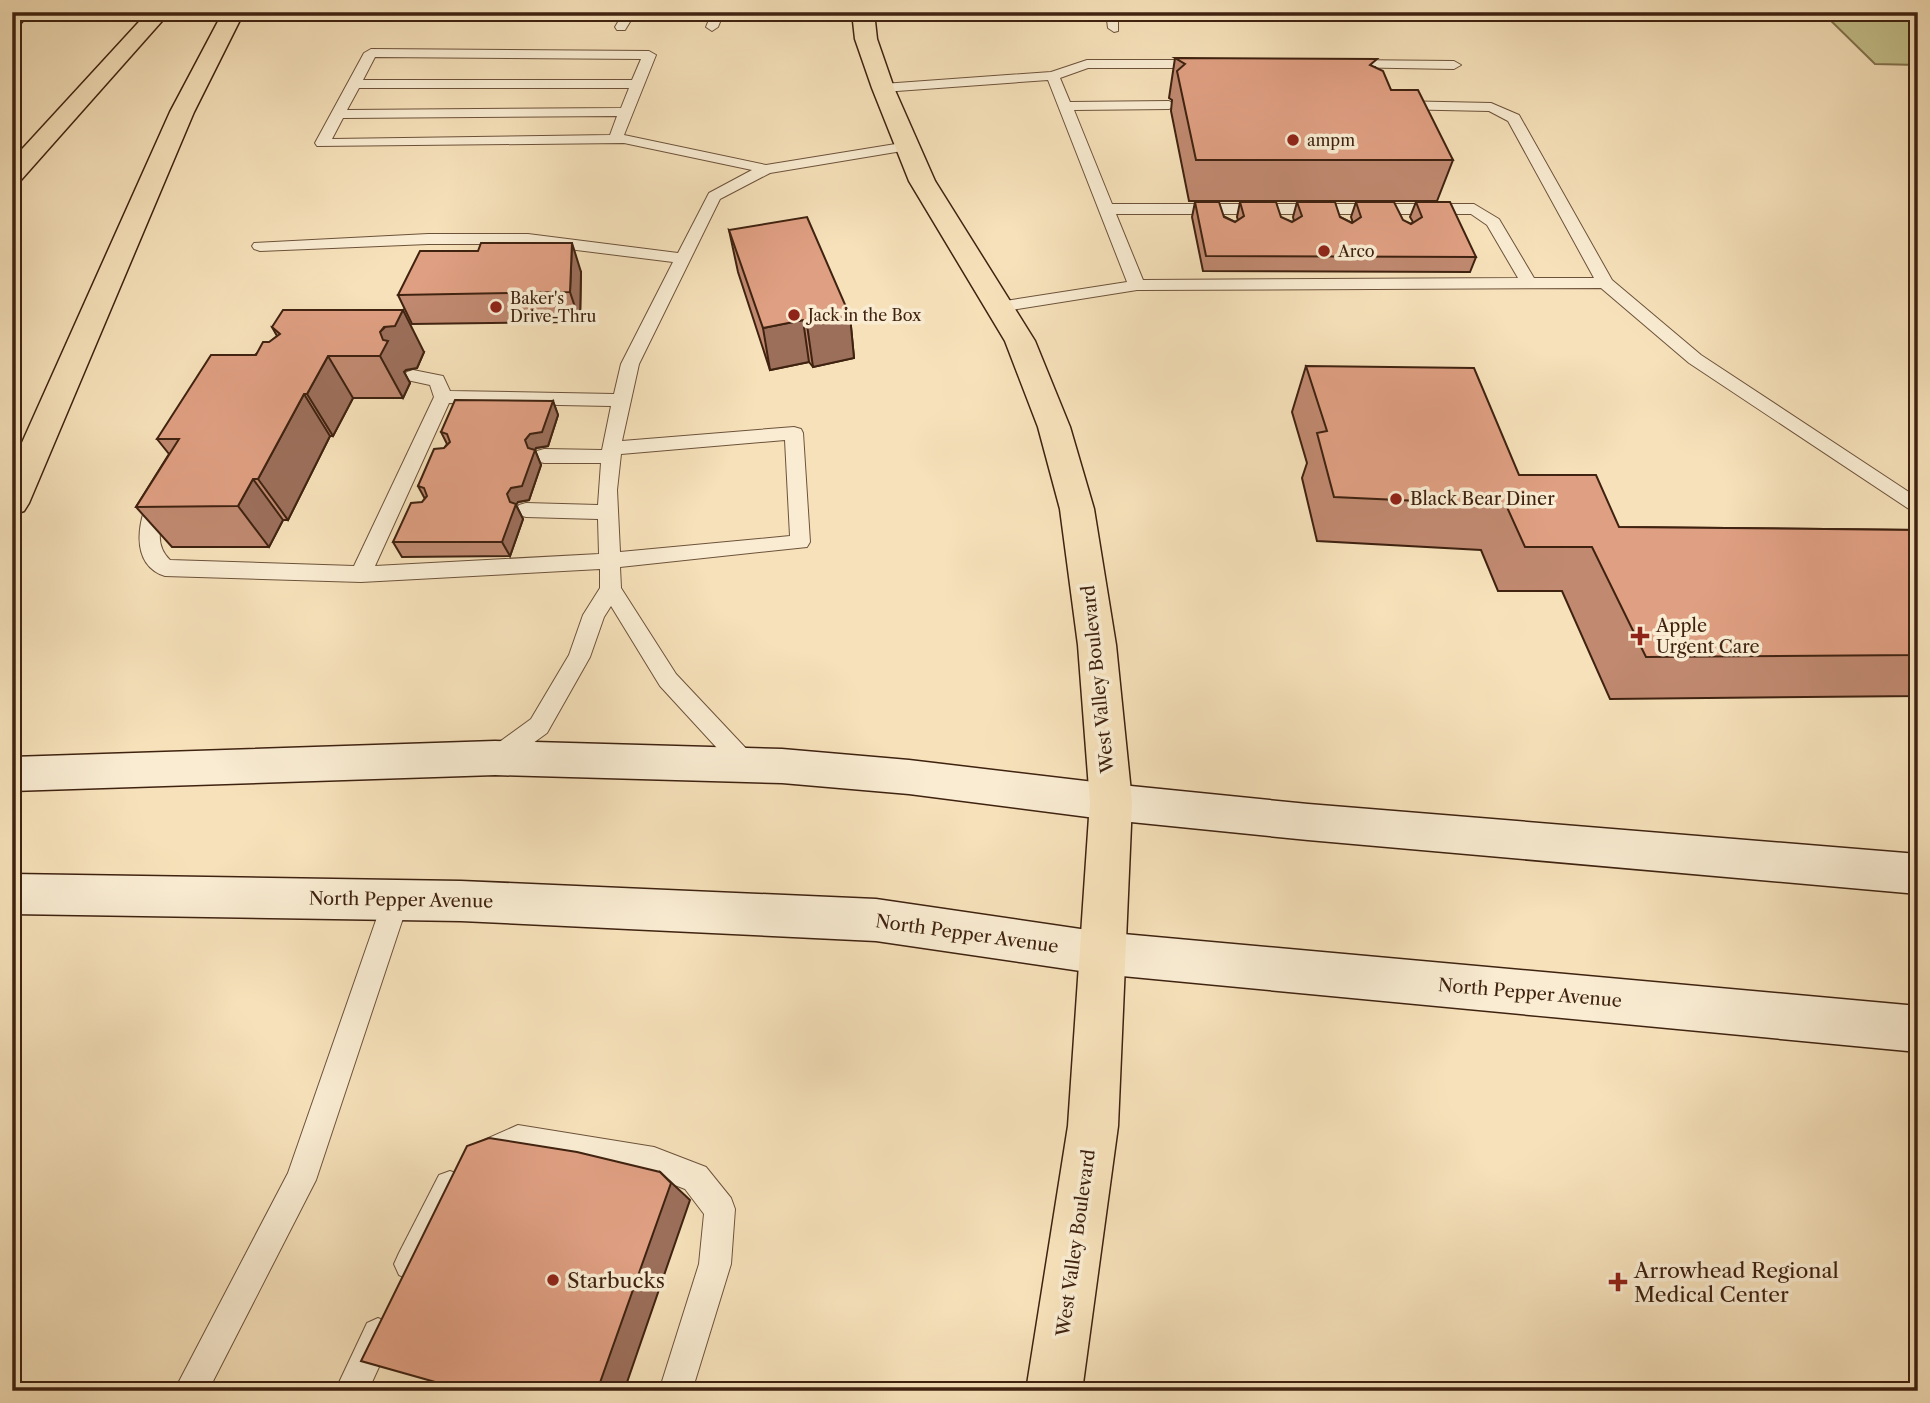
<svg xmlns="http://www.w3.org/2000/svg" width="1930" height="1403" font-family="'Libre Caslon Text',serif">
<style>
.green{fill:#c4c18b;stroke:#82724e;stroke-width:2}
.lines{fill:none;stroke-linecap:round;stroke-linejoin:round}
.service-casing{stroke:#6d523a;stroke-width:2}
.secondary-casing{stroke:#3f2210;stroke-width:3}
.primary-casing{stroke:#3f2210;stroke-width:3}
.motorway-casing{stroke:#3f2210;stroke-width:3}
.service{fill:#f9ecd2;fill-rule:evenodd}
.secondary{fill:#f9ecd2;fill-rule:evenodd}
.primary{fill:#f6e1ba;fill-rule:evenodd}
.motorway{fill:#f6e1ba;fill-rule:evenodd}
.wall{fill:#c08970;stroke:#3f2210;stroke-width:2}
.shaded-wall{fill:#9c6f5b;stroke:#3f2210;stroke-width:2}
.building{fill:#df9f82;stroke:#3f2210;stroke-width:2}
.poi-dot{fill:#8f2418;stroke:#f9ecd2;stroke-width:2.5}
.labels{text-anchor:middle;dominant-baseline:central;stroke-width:7;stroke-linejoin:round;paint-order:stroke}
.far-poi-label{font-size:16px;fill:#3f2210;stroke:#f9ecd2;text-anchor:start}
.poi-label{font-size:18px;fill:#3f2210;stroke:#f9ecd2;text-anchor:start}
.street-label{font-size:18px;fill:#3f2210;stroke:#f9ecd2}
.near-poi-label{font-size:21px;fill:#3f2210;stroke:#f9ecd2;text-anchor:start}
</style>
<rect width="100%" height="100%" fill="#f6e1ba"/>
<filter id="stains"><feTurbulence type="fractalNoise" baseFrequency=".00286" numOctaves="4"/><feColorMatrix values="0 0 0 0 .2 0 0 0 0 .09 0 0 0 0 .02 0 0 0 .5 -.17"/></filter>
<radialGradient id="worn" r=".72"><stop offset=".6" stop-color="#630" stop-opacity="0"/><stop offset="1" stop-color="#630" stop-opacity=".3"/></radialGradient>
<path class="green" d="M1822 12H1918V65L1875 64Z"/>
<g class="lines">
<defs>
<g id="service">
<path d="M491 12H513C508 18 496 18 491 12Z"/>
<path d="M624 12H636L625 30H617L615 27Z"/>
<path d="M712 12H724L718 27 712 31 706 27Z"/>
<path d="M1106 12H1118V31L1114 32 1108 28Z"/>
<path d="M371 49 649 51 656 55 624 135 766 165 908 142 915 146 908 150 770 173 720 199 639 364 622 441 794 427 801 429 803 433 810 542 807 547 620 567 621 588 676 674 755 758 759 765 755 772 747 775 739 772 660 686 611 606 604 617 590 657 547 733 503 765 495 768 487 765 483 758 487 751 531 719 569 655 583 615 600 588V569L361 582 165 576C128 564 138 516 153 491H167L170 496C163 518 151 542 170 560L354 566 434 397 430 385 407 380 404 376 407 372 413 370 443 376 450 391 614 394 621 364 673 262 528 244H428L260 251 254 249 252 246 254 243 428 234H528L678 253 709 193 752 170 624 143 317 146 315 143 364 53ZM375 57 641 59 632 80H363ZM359 88H629L621 108 347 110ZM617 116 610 135 332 139 343 118ZM449 403 611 406 602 450 544 449 537 451 534 456 537 461 544 463H601L598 505 526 503 519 505 516 510 519 515 526 517 598 519 599 554 375 566ZM785 440 790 536 620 552 617 490 621 454Z"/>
<path d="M1087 60H1203L1210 64 1203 68H1088L1060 78 1070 102 1169 101 1176 105 1169 109 1074 110 1112 204H1474L1499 219 1534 278H1594L1508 121 1489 111 1395 109 1388 105 1395 101 1491 103 1519 115 1612 280 1701 355 1918 498V515L1689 363 1601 288 1137 290 999 312 993 311 991 307 999 302 1127 282 1048 80 883 92 876 88 883 84 1051 72ZM1116 214H1471L1487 225 1518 278 1143 280Z"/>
<path d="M1345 60 1454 61 1461 65 1454 69 1340 67 1338 64Z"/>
<path d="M396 888 405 892 409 900 316 1180 208 1391H174L288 1173 383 900 387 892Z"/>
<path d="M518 1125 654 1147 706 1167 731 1198 735 1209 731 1264 692 1391H659L699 1264 704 1214 685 1189 654 1177 518 1155 485 1169 475 1164 470 1154 475 1144Z"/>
<path d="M450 1171 461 1175 465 1186 461 1197 421 1275 410 1280 399 1275 394 1264 399 1253 439 1175Z"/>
<path d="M378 1318 389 1323 394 1334 368 1391H335L367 1323Z"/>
</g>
<g id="secondary">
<path d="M495 741 782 749 909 760 1111 784 1308 804 1918 854V894L1308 840 1111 820 909 794 782 783 495 775 12 791V757Z"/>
<path d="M12 874 461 881 876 899 1101 932 1918 1006V1052L1101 974 876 941 461 921 12 914Z"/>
</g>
<path id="primary" d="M852 12H874L877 39 894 88 935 181 1035 341 1070 427 1094 509 1116 645 1132 802 1118 1126 1082 1391H1026L1068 1126 1090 802 1078 645 1060 509 1038 427 1005 341 909 181 872 88 855 39Z"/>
<g id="motorway">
<path d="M12 12H30L20 24 12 25Z"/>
<path d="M148 12H170L21 180 12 182V160Z"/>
<path d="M223 12H244L194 112 29 503 24 511 12 515V465L170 112Z"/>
</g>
</defs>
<use href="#service" class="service-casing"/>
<use href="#secondary" class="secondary-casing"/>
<use href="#primary" class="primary-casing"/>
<use href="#motorway" class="motorway-casing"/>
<use href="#service" class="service"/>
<use href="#secondary" class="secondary"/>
<use href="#primary" class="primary"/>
<use href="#motorway" class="motorway"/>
</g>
<g class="wall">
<path d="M1175 58 1375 67 1391 90 1453 160 1437 201H1189L1171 111 1172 100 1169 98Z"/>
<path d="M1195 202 1235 222 1238 220 1237 217 1240 202 1292 222 1294 221 1293 217 1297 202 1340 217 1352 223H1353L1351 217 1356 202 1411 224 1413 222 1410 217 1416 202 1476 257 1470 272 1203 271 1192 217Z"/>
<path d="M729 230 850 316 854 358 813 367 809 362 770 370 738 272Z"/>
<path d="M581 272 580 322 412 324 398 295Z"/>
<path d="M272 327 424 352 417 368 406 370 404 372 410 383 403 398H353L333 436H330L288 520H283L269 547H172L136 507 169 454 157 439 277 336Z"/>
<path d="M1306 366 1619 527 1918 530V696L1610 699 1562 591H1498L1481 550 1317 541 1302 478 1307 463 1292 412Z"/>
<path d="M553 401 558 415 548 446 536 448 535 450 541 465 529 500 518 502 516 505 523 519 510 556 402 557 393 542 425 499 418 486 447 444 441 432Z"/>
</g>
<g class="shaded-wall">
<path d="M572 243 581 272 580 322 570 292Z"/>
<path d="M403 310 424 352 417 368 406 370 404 372 410 383 403 398 380 356V332Z"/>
<path d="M850 316 854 358 813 367 807 325Z"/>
<path d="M803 320 809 362 770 370 763 328Z"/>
<path d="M328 356 353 398 333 436 307 394Z"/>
<path d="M304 394 330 436 288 520 258 479Z"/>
<path d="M553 401 558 415 548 446 536 448 535 450 541 465 529 500 518 502 516 505 523 519 510 556 502 542 507 494 525 440Z"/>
<path d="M253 479 283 520 269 547 238 506Z"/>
<path d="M660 1172 690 1200 624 1391H597Z"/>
</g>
<g class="building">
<path d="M1175 58 1377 59 1370 65 1383 71 1391 90H1418L1453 160H1196L1177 71 1185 64Z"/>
<path d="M1195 202H1219L1224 217 1235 222 1244 216 1240 202H1276L1281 217 1292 222 1302 216 1297 202H1335L1340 217 1352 223 1361 217 1356 202H1394L1403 220 1411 224 1422 217 1416 202H1450L1476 257 1206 256Z"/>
<path d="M807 217 850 316 807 325 803 320 763 328 729 230Z"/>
<path d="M481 243H572L570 292 398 295 420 251H478Z"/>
<path d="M283 310H403L395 326 384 327 380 332 383 340 388 341 380 356H328L307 394H304L258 479H253L238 506 136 507 179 439H157L211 355H256L263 342H269L280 334 272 327Z"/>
<path d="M1306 366 1474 368 1519 475H1596L1619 527 1918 530V655L1646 657 1592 547H1525L1506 505 1334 497 1317 433 1327 431Z"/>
<path d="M455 400 553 401 542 432 530 434 525 440 528 448 535 450 522 486 511 488 507 494 510 502 516 504 502 542H393L411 503 422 502 427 496 424 488 418 486 434 449 444 448 450 442 447 434 441 432Z"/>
<path d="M489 1138 577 1152 660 1172 671 1183 597 1391H467L361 1361 467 1146Z"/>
</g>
<g class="poi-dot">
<circle cx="1293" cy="140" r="7"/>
<circle cx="1324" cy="251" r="7"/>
<circle cx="496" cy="307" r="7"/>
<circle cx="794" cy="315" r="7"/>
<circle cx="1396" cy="499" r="7"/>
<path d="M1636.5 625.5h7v7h7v7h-7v7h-7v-7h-7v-7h7z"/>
<circle cx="553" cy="1280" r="7"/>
<path d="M1614.5 1271.5h7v7h7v7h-7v7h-7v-7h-7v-7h7z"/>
</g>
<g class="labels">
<g class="far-poi-label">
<text x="1307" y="140">ampm</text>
<text x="1338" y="251">Arco</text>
<text x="510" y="298">Baker's<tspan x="510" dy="18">Drive-Thru</tspan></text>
<text x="808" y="315">Jack in the Box</text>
</g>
<g class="poi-label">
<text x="1410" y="499">Black Bear Diner</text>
<text x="1656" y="626">Apple<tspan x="1656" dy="21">Urgent Care</tspan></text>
</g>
<g class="street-label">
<text transform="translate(1098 679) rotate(-96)">West Valley Boulevard</text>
<text transform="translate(401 900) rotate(1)">North Pepper Avenue</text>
<text transform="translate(967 934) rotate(8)">North Pepper Avenue</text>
<text transform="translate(1530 993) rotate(5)">North Pepper Avenue</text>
<text transform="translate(1076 1243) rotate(-82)">West Valley Boulevard</text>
</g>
<g class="near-poi-label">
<text x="1634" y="1270">Arrowhead Regional<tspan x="1634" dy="24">Medical Center</tspan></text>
<text x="567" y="1280">Starbucks</text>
</g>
</g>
<rect width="1930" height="1403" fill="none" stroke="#f6e1ba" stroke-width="42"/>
<rect x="14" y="14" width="1902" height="1375" fill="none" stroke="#3f2210" stroke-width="3.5"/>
<rect x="21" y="21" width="1888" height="1361" fill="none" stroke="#3f2210" stroke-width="2"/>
<rect width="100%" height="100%" filter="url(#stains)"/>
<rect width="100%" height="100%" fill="url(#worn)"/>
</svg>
